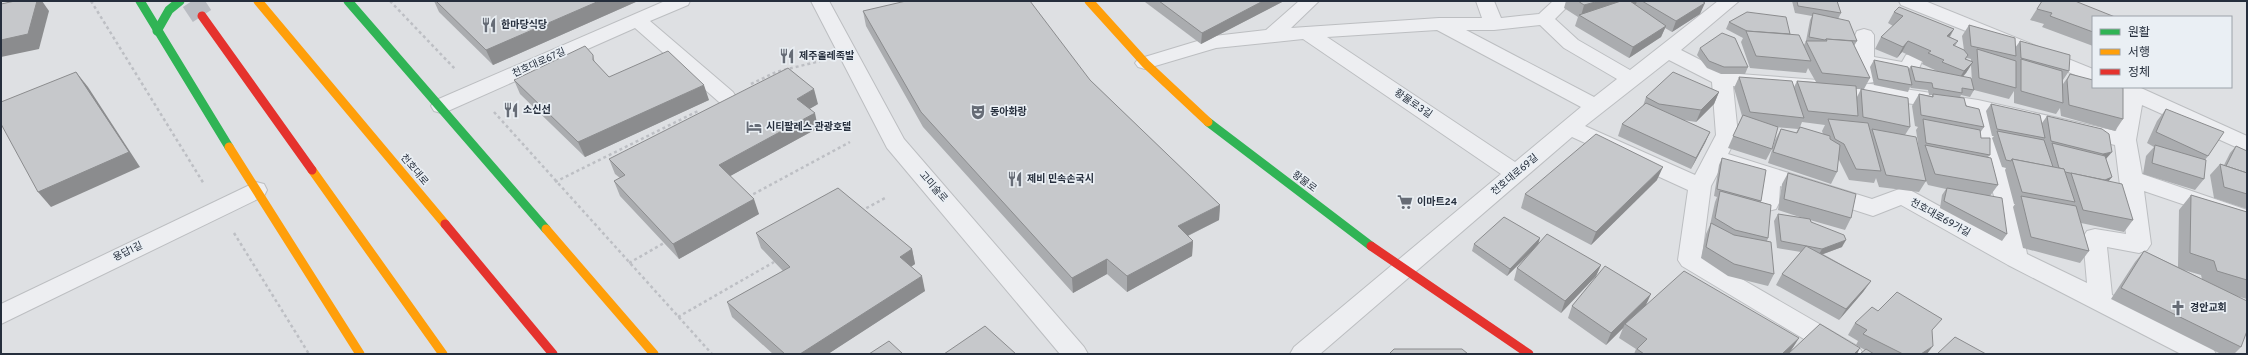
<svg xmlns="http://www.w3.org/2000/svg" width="2248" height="355" font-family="Overpass,'Noto Sans KR',sans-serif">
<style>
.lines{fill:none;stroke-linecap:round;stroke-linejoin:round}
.primary-tunnel{stroke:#b9bcc2;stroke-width:22;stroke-dasharray:22 11;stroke-linecap:butt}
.street-casing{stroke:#bcbec1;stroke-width:2}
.path{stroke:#bdbfc4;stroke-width:2.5;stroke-dasharray:3 3;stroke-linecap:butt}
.street{fill:#edeef1;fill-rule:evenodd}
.fast{stroke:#30b455;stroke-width:9}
.slow{stroke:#ff9f0a;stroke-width:9}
.jam{stroke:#e5322d;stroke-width:9}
.wall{fill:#aaacaf;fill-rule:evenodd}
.shaded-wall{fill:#8b8c8e}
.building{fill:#c6c8cb;stroke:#8b8c8e}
.labels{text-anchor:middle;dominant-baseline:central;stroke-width:3.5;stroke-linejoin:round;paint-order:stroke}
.poi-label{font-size:10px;font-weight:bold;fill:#252e3c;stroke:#eaeff4;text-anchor:start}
.street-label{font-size:10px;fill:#252e3c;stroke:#eaeff4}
</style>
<rect width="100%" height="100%" fill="#dee0e3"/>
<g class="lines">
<path class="primary-tunnel" d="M192 1 202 16"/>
<defs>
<g id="street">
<path d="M665 1H690L688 5 650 21 733 92 736 97 733 102 726 104 719 102 635 28 448 111 441 113 434 111 431 106 434 101Z"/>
<path d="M811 1H829L904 139 1084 347 1088 354H1060L887 148Z"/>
<path d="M1299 1H1319L1291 28 1439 18H1482L1476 1H1494L1501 18 1539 14 1553 1H1573L1555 19 1578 40 1630 70 1718 1H1739L1681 50 1726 73 1871 84 1978 100 2116 131 2123 97 2112 92 2109 87 2141 88 2247 136V152L2142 105 2136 140 2142 174 2247 210V226L2144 191 2151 244 2147 250 2139 253 2107 247 2112 295 2212 347 2216 354H2181L2008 265 1901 205 1873 216 1780 186 1779 203 1776 209 1768 211 1760 209 1757 203 1759 179 1721 167 1711 186 1702 256 1859 347 1863 354H1829L1682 266 1678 260 1688 190 1572 137 1320 354H1290L1294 347 1501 174 1303 39 1216 48 1145 69 1138 67 1135 63 1138 59 1214 36 1266 30ZM1540 25 1564 48 1617 79 1594 97 1466 30H1494ZM1437 30 1581 107 1515 162 1327 37ZM1669 60 1712 82 1716 135 1695 175 1585 126ZM1733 86 1871 98 1969 112 1994 196 2001 240 1910 190 1902 188 1872 199 1728 154 1738 135ZM1991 117 2115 145 2126 234 2095 229 2087 231 2083 237 2087 283 2027 254 2016 196Z"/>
<path d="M1899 1H1925L2093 69V82L1901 5Z"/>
<path d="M1864 29 1871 31 1874 35V57L1902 62 1906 55 1913 53 1920 55 1923 59 1917 73 1910 75 1876 70 1877 77 1874 82 1867 83 1860 82C1853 72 1851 41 1857 31Z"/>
<path d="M256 182 264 184 267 190 264 196 1 324V304Z"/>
</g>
</defs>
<use href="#street" class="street-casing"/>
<g class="path">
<path d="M91 1 204 184"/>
<path d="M390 1 456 70"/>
<path d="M751 84 776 72 820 61"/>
<path d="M494 112 712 354"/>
<path d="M555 182 698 111"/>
<path d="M748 197 850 142"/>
<path d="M861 211 887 197"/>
<path d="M234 233 309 354"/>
<path d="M629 263 664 243"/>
<path d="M678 317 774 262"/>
</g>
<use href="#street" class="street"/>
<g class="fast">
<path d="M140 1 229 147"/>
<path d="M348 1 546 229"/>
<path d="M157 31 169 10 180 1"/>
<path d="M1208 122 1371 246"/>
</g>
<g class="slow">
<path d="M258 1 445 224"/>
<path d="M1089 1 1146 64 1208 122"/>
<path d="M229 147 360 354"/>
<path d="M312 170 443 354"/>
<path d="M546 229 654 354"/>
</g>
<g class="jam">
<path d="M202 16 312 170"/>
<path d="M445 224 553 354"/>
<path d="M1371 246 1529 354"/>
</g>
</g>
<g class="wall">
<path d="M434 1H638L493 65 439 12Z"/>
<path d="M1145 1H1284L1201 44 1145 2Z"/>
<path d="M1566 1H1702L1700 14 1672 32 1665 28 1661 37 1629 58 1575 26 1578 17 1564 8Z"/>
<path d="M1792 1H1837L1841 13 1838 19 1857 41 1854 46 1870 78 1864 89 1910 127 1905 135 1919 150 1916 130 1918 127 1915 126 1912 106 1919 94 1932 96V95H1929L1928 90 1911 88 1910 87 1908 92 1874 85 1870 67 1874 60 1908 70 1911 66 1937 71 1922 64 1923 62 1902 52 1897 58 1875 49 1881 37 1893 26 1888 23 1894 12 1954 29 1950 37 1958 41 1955 46 1964 50 1962 36 1969 25 2015 48 2020 41 2069 71 2063 80V84L2070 74 2123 119 2115 131 2061 116 2060 108 2056 114 2014 103V91L2009 99 1974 90 1970 97 1961 95 1960 97 1984 127 1980 133 1981 138 1990 155 1988 157 1998 185 1990 196 2007 234 2002 241 1940 208 1942 195 1946 189 1928 185 1926 181 1919 192 1879 187 1876 178 1874 183 1849 180 1838 158 1837 172 1831 184 1768 163 1775 140 1781 129 1796 133 1798 129 1776 127 1772 149 1766 160 1728 148 1742 116 1734 88 1739 77 1794 87 1797 81 1816 82 1808 68 1806 73 1750 68 1741 42 1743 38 1726 29 1729 22 1790 34 1804 45 1806 41 1810 20 1812 16 1795 13ZM1967 58 1971 59V61L1966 59ZM1971 65 1972 82 1963 77 1966 73ZM1856 89H1861L1857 97ZM1802 122 1825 125 1822 131 1823 134 1800 127Z"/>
<path d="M2042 1 2093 17V46L2042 27 2044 24 2030 20Z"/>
<path d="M863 11 1090 80 1220 205 1219 220 1188 236 1193 241 1192 256 1127 292 1107 274 1073 293 923 127 866 26Z"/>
<path d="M1700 48 1748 67 1745 74H1721L1707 68 1697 55Z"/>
<path d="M593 55 595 63 609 77 709 100 585 157 520 94 514 80Z"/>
<path d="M1719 92 1714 104 1696 122 1683 120 1710 132 1705 143 1691 169 1618 136 1622 124 1643 106 1646 97Z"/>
<path d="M818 104 809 109 818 128 730 176 759 214 679 259 620 196 614 181 620 178 615 174 609 159Z"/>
<path d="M1991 104 2042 123 2047 116 2102 129 2106 159 2112 177 2108 181 2133 220 2124 232 2081 223 2089 251 2080 263 2023 248 2013 207 2015 204H2014L2005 170 2006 168 2002 167 1992 138 1994 136H1992L1986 111Z"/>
<path d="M2166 109 2208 156 2205 160 2204 179 2195 190 2143 174 2146 156 2154 147 2147 143 2157 121Z"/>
<path d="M2236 146 2247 151V209L2214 198 2210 175 2220 164 2224 165 2230 153Z"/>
<path d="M1722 158 1761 201V202L1768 238 1767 241 1774 274 1768 286 1728 276 1701 258 1706 234 1710 225 1715 202 1717 197 1714 196 1719 165Z"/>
<path d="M1788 173 1851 218 1845 230 1810 220 1811 222 1842 247 1823 254 1871 281 1863 292 1839 320 1776 285 1782 274 1801 252 1777 248 1774 221 1778 214 1806 219 1778 210 1782 184Z"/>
<path d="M1657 180 1591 245 1521 208 1525 194Z"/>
<path d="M2191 195 2247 212V299L2236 296 2241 347 2234 354H2221L2111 299 2135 262 2144 251 2178 267 2179 210ZM2184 270 2201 275 2202 279Z"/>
<path d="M756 233 912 249 915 264 911 267 925 291 828 354H773L732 317 727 302 783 271 761 248Z"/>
<path d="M1474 244H1538L1601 265 1596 276 1561 313 1514 280 1517 268 1534 249 1507 276 1472 251Z"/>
<path d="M1646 305 1799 338 1790 352 1788 354H1634L1636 349 1619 338 1623 328 1606 345 1568 318 1572 306Z"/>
<path d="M1878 311 1932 332 1927 354H1860L1865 350 1856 345 1858 341 1848 335 1855 323Z"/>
</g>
<g class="shaded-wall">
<path d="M37 1H42L49 11 39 49 1 57V40Z"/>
<path d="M599 1H638L493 65 486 50Z"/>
<path d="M1263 1H1284L1201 44 1202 33Z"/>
<path d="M1599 1H1637L1636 4 1583 17 1581 16 1584 5Z"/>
<path d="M1705 3 1700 14 1672 32 1676 21Z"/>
<path d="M1666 26 1661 37 1629 58 1633 47Z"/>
<path d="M1954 29 1947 40V36Z"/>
<path d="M1908 41 1902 52 1897 58 1903 47Z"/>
<path d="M1973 62 1966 73 1957 82 1964 71Z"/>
<path d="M76 72 88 87 140 167 51 207 38 192Z"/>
<path d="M704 85 709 100 585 157 578 142Z"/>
<path d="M814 89 818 104 801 114 797 99Z"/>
<path d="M1719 92 1714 104 1696 122 1701 110Z"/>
<path d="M815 113 818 128 723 180 719 165Z"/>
<path d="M1710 132 1705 143 1691 169 1696 158Z"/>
<path d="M2112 152 2106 159 2098 161 2103 154Z"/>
<path d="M1663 167 1657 180 1591 245 1596 232Z"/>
<path d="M2112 177 2106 184 2105 180Z"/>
<path d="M754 199 759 214 679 259 673 244Z"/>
<path d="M1220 205 1219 220 1177 241 1178 226Z"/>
<path d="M1540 238 1538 245 1507 276 1510 269Z"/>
<path d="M1846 240 1842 247 1818 256 1822 249Z"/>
<path d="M1193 241 1192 256 1127 292V276Z"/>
<path d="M912 249 915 264 903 272 900 257Z"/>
<path d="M1107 259V274L1073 293 1072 278Z"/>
<path d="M1601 265 1596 276 1561 313 1565 301Z"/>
<path d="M922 276 925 291 828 354H800Z"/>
<path d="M1871 281 1863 292 1839 320 1846 309Z"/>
<path d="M1651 294 1646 305 1625 324 1623 328 1606 345 1611 333Z"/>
<path d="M1799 338 1790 352 1788 354H1782Z"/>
<path d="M1933 346 1927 354H1921Z"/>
<path d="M1860 348 1857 354H1854Z"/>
</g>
<g class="building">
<path d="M15 1H37L28 34 1 40V4Z"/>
<path d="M436 1H599L486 50Z"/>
<path d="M906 1H1030L1090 80 1220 205 1178 226 1193 241 1127 276 1107 259 1072 278 921 112 863 11Z"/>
<path d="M1159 1H1263L1202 33Z"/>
<path d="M1578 1H1599L1584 5Z"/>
<path d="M1621 1H1630L1666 26 1633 47 1579 15Z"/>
<path d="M1642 1H1702L1705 3 1676 21Z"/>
<path d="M1797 1H1837L1841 13 1798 6Z"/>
<path d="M2042 1H2075L2115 17H2093V32L2050 16 2052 13 2037 9Z"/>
<path d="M1899 7 1954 29 1947 36 1958 41 1953 45 1964 50 1968 55 1965 59 1973 62 1964 71 1942 62 1944 60 1928 53 1931 51 1908 41 1903 47 1881 37 1903 16 1894 12Z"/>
<path d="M1747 12 1786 17 1790 34 1747 31 1729 22Z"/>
<path d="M1813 13 1849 21 1857 41 1826 39 1825 40 1809 37Z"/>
<path d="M1969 25 2015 38 2016 56 1971 46Z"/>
<path d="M1746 31 1799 35 1811 61 1756 56Z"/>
<path d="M1722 33 1735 38 1748 67H1724L1709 61 1700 48Z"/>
<path d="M1826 39 1852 41 1870 78 1822 73 1806 41H1827Z"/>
<path d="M2020 41 2070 55 2069 71 2021 58Z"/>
<path d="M585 46 593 55V60L609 77 668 51 704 85 578 142 514 80Z"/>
<path d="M1977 49 2016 61V88L1979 78Z"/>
<path d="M2021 59 2062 71 2063 103 2021 91Z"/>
<path d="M1874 60 1908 67 1912 85 1878 79Z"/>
<path d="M1911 66 1971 78 1974 90 1962 88V93L1933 88 1932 83 1915 81Z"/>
<path d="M788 68 814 89 797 99 815 113 719 165 754 199 673 244 614 181 625 175 609 159Z"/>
<path d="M76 72 129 152 38 192 1 124V102Z"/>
<path d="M1673 72 1719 92 1701 110 1659 104 1646 97Z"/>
<path d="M2070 74 2093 80V87H2119L2123 88V119L2069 105 2067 80Z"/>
<path d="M1739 77 1792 81 1804 118 1750 112Z"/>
<path d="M1797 81 1856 86 1858 116 1808 111Z"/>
<path d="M1861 89 1908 98 1910 127 1863 117Z"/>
<path d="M1919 94 1933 97V94L1964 98 1966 106 1979 109 1984 127 1921 115Z"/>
<path d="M1646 103 1710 132 1696 158 1622 124Z"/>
<path d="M1991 104 2040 115 2045 138 1997 129Z"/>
<path d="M2166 109 2224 132 2208 156 2156 132Z"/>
<path d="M1743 115 1778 127 1772 149 1733 136Z"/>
<path d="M2047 116 2102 129 2109 134 2112 152 2103 154 2051 141Z"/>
<path d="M1828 119 1868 123 1881 171 1856 169 1844 144 1835 139Z"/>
<path d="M1923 119 1980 130 1981 138H1990V155L1926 143Z"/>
<path d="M1800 127 1830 136V139L1840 145 1837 172 1773 152 1781 129 1797 133Z"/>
<path d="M1872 129 1916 137 1926 181 1886 175Z"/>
<path d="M1997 131 2044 140 2053 167 2012 159 2011 161 2006 160Z"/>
<path d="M1596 134 1663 167 1596 232 1525 194Z"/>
<path d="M2052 143 2105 156 2112 177 2105 180 2065 172 2064 169 2059 168Z"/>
<path d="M1925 145 1991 158 1998 185 1935 174Z"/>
<path d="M2155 145 2206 160 2204 179 2152 163Z"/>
<path d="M2236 146 2247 151V173L2226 166Z"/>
<path d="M1722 158 1766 170 1761 201 1717 189Z"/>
<path d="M2012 159 2064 169 2075 202 2022 192Z"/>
<path d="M2220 164 2247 173V194L2224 187Z"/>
<path d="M1788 173 1856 194 1851 218 1784 199Z"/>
<path d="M2071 173 2122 184 2133 220 2083 210Z"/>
<path d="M838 188 912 249 900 257 922 276 800 354H785L727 302 790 267 756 233Z"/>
<path d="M1947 188 2002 198 2007 234 1944 201Z"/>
<path d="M1720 191 1771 205 1768 238 1735 230 1715 218Z"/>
<path d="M2191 195 2247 212V280L2217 271 2214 261 2190 253Z"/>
<path d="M2021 196 2076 206 2089 251 2031 237Z"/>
<path d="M1778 214 1810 219 1811 222 1844 235 1846 240 1822 249 1781 241Z"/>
<path d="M1504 217 1540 238 1510 269 1474 244Z"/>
<path d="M1711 223 1734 235 1771 242 1774 274 1734 264 1706 247Z"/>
<path d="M1547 234 1601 265 1565 301 1517 268Z"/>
<path d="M1806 246 1871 281 1846 309 1782 274Z"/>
<path d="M2144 251 2247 301V331L2241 347 2121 288Z"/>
<path d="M1605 266 1651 294 1611 333 1572 306Z"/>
<path d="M1684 271 1799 338 1782 354H1644L1637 349 1647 339 1625 324Z"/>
<path d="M1897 292 1942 319 1932 330 1933 346 1921 354H1903L1863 334 1867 330 1855 323 1872 307 1878 311Z"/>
<path d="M1820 324 1860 348 1854 354H1788Z"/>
<path d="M985 326 1016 354H944Z"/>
<path d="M1955 337 1986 354H1937Z"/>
<path d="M889 341 903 354H869Z"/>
<path d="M1394 349H1462L1468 354H1389Z"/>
<path d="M1866 349 1874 354H1860Z"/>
</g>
<defs>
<symbol id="restaurant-bare" viewBox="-9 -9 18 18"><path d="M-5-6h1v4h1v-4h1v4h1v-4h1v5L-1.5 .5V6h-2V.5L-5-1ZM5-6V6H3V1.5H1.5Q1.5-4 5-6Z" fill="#666c76" stroke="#eaeff4" stroke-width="2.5" paint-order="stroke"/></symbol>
<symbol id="theatre-bare" viewBox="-9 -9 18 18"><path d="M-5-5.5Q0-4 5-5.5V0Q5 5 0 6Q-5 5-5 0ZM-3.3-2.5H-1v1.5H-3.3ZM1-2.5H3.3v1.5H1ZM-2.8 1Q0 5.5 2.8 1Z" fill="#666c76" stroke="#eaeff4" stroke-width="2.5" paint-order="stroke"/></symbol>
<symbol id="hotel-bare" viewBox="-9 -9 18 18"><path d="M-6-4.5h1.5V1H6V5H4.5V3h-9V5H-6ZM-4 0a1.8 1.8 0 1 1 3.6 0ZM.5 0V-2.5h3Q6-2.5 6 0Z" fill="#666c76" stroke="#eaeff4" stroke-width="2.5" paint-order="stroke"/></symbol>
<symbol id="supermarket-bare" viewBox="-9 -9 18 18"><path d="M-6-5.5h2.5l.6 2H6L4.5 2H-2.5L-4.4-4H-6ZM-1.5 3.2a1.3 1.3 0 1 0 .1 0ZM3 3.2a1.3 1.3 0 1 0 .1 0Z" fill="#666c76" stroke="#eaeff4" stroke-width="2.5" paint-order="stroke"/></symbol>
<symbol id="church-bare" viewBox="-9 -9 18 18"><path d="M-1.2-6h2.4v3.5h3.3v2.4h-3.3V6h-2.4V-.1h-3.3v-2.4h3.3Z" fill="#666c76" stroke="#eaeff4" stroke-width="2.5" paint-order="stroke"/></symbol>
</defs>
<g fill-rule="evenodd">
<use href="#restaurant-bare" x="478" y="14" width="22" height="22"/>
<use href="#restaurant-bare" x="776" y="45" width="22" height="22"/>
<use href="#restaurant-bare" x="500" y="99" width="22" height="22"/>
<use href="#theatre-bare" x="967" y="101" width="22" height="22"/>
<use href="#hotel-bare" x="743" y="116" width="22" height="22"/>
<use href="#restaurant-bare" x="1004" y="168" width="22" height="22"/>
<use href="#supermarket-bare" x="1394" y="191" width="22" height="22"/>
<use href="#church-bare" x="2167" y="297" width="22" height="22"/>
</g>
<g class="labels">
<g class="poi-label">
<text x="501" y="25">한마당식당</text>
<text x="799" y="56">제주올레족발</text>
<text x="523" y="110">소신선</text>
<text x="990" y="112">동아화랑</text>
<text x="766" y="127">시티팔레스 관광호텔</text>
<text x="1027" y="179">제비 민속손국시</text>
<text x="1417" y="202">이마트24</text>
<text x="2190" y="308">경안교회</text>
</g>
<g class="street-label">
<text transform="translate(539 63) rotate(-24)">천호대로67길</text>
<text transform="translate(1413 104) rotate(34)">황물로3길</text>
<text transform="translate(414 170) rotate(50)">천호대로</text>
<text transform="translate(1515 175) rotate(-40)">천호대로69길</text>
<text transform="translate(1304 182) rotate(37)">황물로</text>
<text transform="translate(933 187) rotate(49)">고미술로</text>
<text transform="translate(1940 218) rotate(29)">천호대로69가길</text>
<text transform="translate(128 252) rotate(-26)">용답1길</text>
</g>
</g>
<rect width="2248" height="355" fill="none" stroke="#252e3c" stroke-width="4"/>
<rect x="2092" y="16" width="140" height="72" fill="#eaeff4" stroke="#9ba2aa"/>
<rect x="2100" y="29" width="20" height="6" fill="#30b455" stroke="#9ba2aa"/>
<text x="2128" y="36" font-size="12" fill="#252e3c">원활</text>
<rect x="2100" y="49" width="20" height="6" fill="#ff9f0a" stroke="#9ba2aa"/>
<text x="2128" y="56" font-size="12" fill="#252e3c">서행</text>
<rect x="2100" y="69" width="20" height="6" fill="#e5322d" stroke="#9ba2aa"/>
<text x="2128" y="76" font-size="12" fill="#252e3c">정체</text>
</svg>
